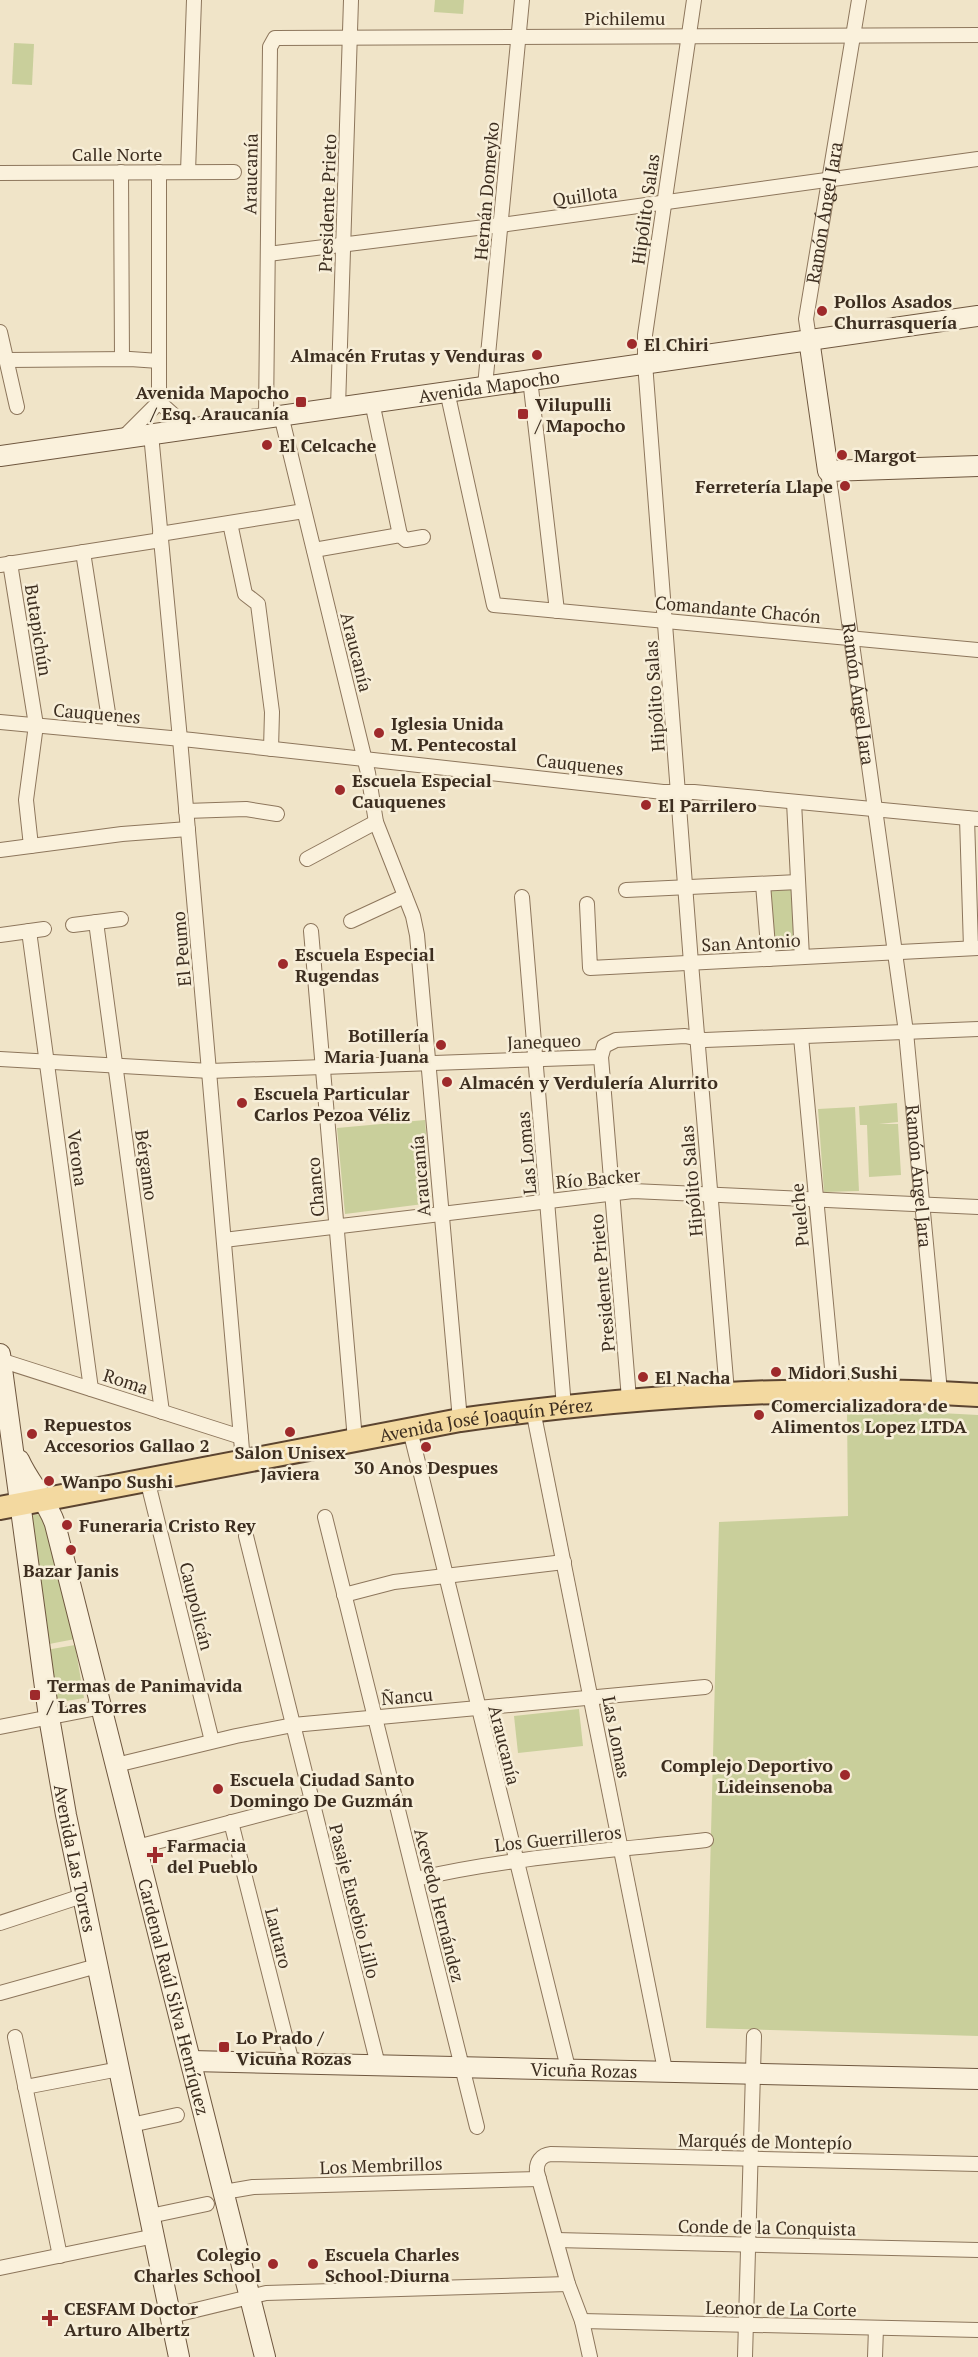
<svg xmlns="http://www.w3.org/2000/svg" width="978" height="2357" font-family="'PT Serif',serif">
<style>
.green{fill:#c9cf9b}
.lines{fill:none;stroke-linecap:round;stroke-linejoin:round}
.street-casing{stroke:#8d765c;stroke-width:16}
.secondary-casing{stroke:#6f573f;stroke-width:22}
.primary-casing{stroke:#5b4430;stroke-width:26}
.street{stroke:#faf1dc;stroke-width:14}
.secondary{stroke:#faf1dc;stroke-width:20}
.primary{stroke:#f3d9a0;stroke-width:22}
.poi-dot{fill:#9e2a2b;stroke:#f7eed8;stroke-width:2}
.labels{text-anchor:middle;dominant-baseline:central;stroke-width:5;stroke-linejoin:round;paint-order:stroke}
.street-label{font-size:18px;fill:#3d2e20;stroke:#f7eed8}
.poi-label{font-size:18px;font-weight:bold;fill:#3d2e20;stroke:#f7eed8;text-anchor:start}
</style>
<rect width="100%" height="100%" fill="#f0e4c8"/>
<g class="green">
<path d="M435 0H464L463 14 434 12Z"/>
<path d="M14 43 34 44 32 85 12 84Z"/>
<path d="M793 888 797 950 773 952 770 889Z"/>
<path d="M897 1103 898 1122 879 1124H898L901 1175 869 1177 867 1125H860L859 1106Z"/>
<path d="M855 1107 859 1191 824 1192 818 1109Z"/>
<path d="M425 1120 431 1203 345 1214 337 1128Z"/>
<path d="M847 1408 978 1415V2036L706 2028 719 1522 848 1516Z"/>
<path d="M42 1514 48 1525 75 1639 44 1645 27 1522 33 1515Z"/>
<path d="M75 1645 84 1698 55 1703 46 1650Z"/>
<path d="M579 1709 583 1746 518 1753 514 1716Z"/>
</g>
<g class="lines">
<defs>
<g id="street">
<path d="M694 0 645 335V363L691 963 727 1392"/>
<path d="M121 172 122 359"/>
<path d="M159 172V402L188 428"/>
<path d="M188 172 194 0"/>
<path d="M0 173 234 172"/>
<path d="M268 254 501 225 978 159"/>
<path d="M0 332 17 407"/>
<path id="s1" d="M809 339 806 319 859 0"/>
<path d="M7 360 130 359 159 361"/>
<path d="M530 379 557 611"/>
<path d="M485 386 522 0"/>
<path d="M447 391 494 605 978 650"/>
<path d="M372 402 400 535"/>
<path d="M338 407 351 0"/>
<path d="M281 415 368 773 376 822 413 916 417 935 460 1420"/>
<path d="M266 417 270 47 275 38 978 35"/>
<path d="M151 434 180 739 243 1461"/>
<path d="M123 438 159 402"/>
<path id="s2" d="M828 471 906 1032 940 1392"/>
<path d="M230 523 245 594 258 604 272 712 271 749"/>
<path d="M160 534 304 511"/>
<path d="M314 550 400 535 406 540 423 537"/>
<path d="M83 552 111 732"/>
<path d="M10 563 36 725 26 800 31 846"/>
<path d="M0 565 161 540"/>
<path d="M0 722 192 740 663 792H694L978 819"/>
<path d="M794 802 802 957"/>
<path d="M186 811 246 809 277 814"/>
<path d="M967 818 971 948"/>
<path d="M0 850 122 834 188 829"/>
<path d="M307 859 376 822"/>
<path d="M763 884 769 959"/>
<path d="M626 890 798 882"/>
<path d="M522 897 564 1407"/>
<path d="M587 904 590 968 978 948"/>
<path d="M351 921 405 896"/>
<path d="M96 922 162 1412"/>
<path d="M73 925 121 919"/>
<path d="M29 931 91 1389"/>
<path d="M311 931 355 1440"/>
<path d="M0 935 44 929"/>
<path d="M801 1037 834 1389"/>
<path d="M0 1059 210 1071 601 1057"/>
<path d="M224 1240 633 1191 978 1207"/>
<path d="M0 1360 241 1437"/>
<path d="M629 1399 601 1057 604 1046 616 1040 685 1036 705 1040 978 1029"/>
<path d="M533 1410 665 2070"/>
<path d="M410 1430 568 2068"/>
<path d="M147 1479 212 1741"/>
<path d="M325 1517 477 2127"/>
<path d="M246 1536 378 2065"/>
<path d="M344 1595 394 1582 564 1562"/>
<path d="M0 1727 102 1707"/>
<path d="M116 1765 236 1736 293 1725 705 1687"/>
<path d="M231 1822 292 2063"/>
<path d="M137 1847 312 1801"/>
<path d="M416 1879C510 1857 609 1851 706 1840"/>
<path d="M0 1923 82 1896"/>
<path d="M0 1993 97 1966"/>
<path d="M15 2037 60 2256"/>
<path d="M25 2087 119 2069"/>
<path d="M131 2125 177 2115"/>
<path d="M224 2192 253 2187 539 2179"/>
<path d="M150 2216 207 2204"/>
<path d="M556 2240 978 2250"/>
<path d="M0 2268 155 2236"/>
<path d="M171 2316 266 2293 568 2284"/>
<path d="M582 2321 978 2330"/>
<path d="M590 2357 582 2321 568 2284 537 2172C536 2162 541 2155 551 2154L978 2164"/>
<path d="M745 2357 754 2036"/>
<path d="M875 2357 876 2328"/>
</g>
<g id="secondary">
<path d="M809 339 828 471 978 466"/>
<path id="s3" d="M0 456 978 316"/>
<path id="s4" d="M0 1354 49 1717 66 1815 179 2357"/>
<path id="s5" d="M19 1460C29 1483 47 1500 55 1524L265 2357"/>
<path id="s6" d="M191 2061 978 2079"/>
</g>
<g id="primary">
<path id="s7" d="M0 1508 460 1420C633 1396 803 1384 978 1395"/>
</g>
</defs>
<use href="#street" class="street-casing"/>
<use href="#secondary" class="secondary-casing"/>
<use href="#primary" class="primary-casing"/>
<use href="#street" class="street"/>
<use href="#secondary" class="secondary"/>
<use href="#primary" class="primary"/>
</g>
<g class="poi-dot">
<circle cx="822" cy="311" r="6"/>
<circle cx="632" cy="344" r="6"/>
<circle cx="537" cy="355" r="6"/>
<rect x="295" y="396" width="12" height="12" rx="3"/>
<rect x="517" y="408" width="12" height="12" rx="3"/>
<circle cx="267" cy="445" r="6"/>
<circle cx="842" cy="455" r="6"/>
<circle cx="845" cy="486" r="6"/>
<circle cx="379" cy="733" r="6"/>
<circle cx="340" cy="790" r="6"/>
<circle cx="646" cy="805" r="6"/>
<circle cx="283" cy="964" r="6"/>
<circle cx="441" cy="1045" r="6"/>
<circle cx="447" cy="1082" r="6"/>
<circle cx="242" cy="1103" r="6"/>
<circle cx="776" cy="1372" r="6"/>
<circle cx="643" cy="1377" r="6"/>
<circle cx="759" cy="1415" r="6"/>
<circle cx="290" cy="1432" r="6"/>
<circle cx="32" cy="1434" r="6"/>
<circle cx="426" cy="1447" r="6"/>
<circle cx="49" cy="1481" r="6"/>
<circle cx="67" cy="1525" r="6"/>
<circle cx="71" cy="1550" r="6"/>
<rect x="29" y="1689" width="12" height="12" rx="3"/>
<circle cx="845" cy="1775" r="6"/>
<circle cx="218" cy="1789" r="6"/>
<path d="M152 1846h6v6h6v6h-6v6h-6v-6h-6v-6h6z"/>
<rect x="218" y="2041" width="12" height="12" rx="3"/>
<circle cx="273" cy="2264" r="6"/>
<circle cx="313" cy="2264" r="6"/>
<path d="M47 2309h6v6h6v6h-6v6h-6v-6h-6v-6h6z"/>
</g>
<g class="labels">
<g class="street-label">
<text x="625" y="18">Pichilemu</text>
<text x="117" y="154">Calle Norte</text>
<text transform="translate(250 174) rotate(-89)">Araucanía</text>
<text transform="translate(486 191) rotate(-85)">Hernán Domeyko</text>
<text transform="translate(585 195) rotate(-8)">Quillota</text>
<text transform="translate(327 203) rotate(-88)">Presidente Prieto</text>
<text transform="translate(645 209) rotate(-82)">Hipólito Salas</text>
<text stroke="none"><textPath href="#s1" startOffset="128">Ramón Ángel Jara</textPath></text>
<text stroke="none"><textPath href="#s3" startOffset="494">Avenida Mapocho</textPath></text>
<text transform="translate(738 609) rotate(5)">Comandante Chacón</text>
<text transform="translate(39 630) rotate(81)">Butapichún</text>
<text transform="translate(357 652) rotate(76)">Araucanía</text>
<text stroke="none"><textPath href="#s2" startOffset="225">Ramón Ángel Jara</textPath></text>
<text transform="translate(654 696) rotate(-94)">Hipólito Salas</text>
<text transform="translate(97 713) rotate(5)">Cauquenes</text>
<text transform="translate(580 764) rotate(6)">Cauquenes</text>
<text transform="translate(751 942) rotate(-3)">San Antonio</text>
<text transform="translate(181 949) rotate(-95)">El Peumo</text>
<text transform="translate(544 1041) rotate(-2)">Janequeo</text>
<text transform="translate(526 1153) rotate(-95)">Las Lomas</text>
<text transform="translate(78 1158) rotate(82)">Verona</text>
<text transform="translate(147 1165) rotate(82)">Bérgamo</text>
<text transform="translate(420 1176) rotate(-95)">Araucanía</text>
<text stroke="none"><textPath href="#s2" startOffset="711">Ramón Ángel Jara</textPath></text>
<text transform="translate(598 1178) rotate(-5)">Río Backer</text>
<text transform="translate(691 1181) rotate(-95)">Hipólito Salas</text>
<text transform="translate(315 1187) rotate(-95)">Chanco</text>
<text transform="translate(799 1215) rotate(-95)">Puelche</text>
<text transform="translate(602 1283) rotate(-95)">Presidente Prieto</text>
<text transform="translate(126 1381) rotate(18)">Roma</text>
<text stroke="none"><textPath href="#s7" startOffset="494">Avenida José Joaquín Pérez</textPath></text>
<text transform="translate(197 1606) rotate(76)">Caupolicán</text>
<text transform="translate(407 1696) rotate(-5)">Ñancu</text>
<text transform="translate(617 1737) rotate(79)">Las Lomas</text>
<text transform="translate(505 1745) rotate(76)">Araucanía</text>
<text transform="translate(558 1838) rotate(-6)">Los Guerrilleros</text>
<text stroke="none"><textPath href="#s4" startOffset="510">Avenida Las Torres</textPath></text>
<text transform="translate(355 1901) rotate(76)">Pasaje Eusebio Lillo</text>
<text transform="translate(440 1905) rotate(76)">Acevedo Hernández</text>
<text transform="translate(279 1938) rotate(76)">Lautaro</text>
<text stroke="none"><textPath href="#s5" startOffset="561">Cardenal Raúl Silva Henríquez</textPath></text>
<text stroke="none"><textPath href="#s6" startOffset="393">Vicuña Rozas</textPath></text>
<text transform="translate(765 2141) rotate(1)">Marqués de Montepío</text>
<text transform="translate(381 2165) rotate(-2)">Los Membrillos</text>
<text transform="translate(767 2227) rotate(1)">Conde de la Conquista</text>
<text transform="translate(781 2308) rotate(1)">Leonor de La Corte</text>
</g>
<g class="poi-label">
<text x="834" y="301">Pollos Asados<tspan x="834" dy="21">Churrasquería</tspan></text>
<text x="644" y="344">El Chiri</text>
<text x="525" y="355" text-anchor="end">Almacén Frutas y Venduras</text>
<text x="289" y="392" text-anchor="end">Avenida Mapocho<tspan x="289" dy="21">/ Esq. Araucanía</tspan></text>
<text x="535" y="404">Vilupulli<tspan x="535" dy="21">/ Mapocho</tspan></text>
<text x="279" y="445">El Celcache</text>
<text x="854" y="455">Margot</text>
<text x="833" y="486" text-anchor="end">Ferretería Llape</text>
<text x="391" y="723">Iglesia Unida<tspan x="391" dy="21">M. Pentecostal</tspan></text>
<text x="352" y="780">Escuela Especial<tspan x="352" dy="21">Cauquenes</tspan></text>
<text x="658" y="805">El Parrilero</text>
<text x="295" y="954">Escuela Especial<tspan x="295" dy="21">Rugendas</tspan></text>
<text x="429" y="1035" text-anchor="end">Botillería<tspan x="429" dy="21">Maria Juana</tspan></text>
<text x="459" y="1082">Almacén y Verdulería Alurrito</text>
<text x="254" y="1093">Escuela Particular<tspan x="254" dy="21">Carlos Pezoa Véliz</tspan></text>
<text x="788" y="1372">Midori Sushi</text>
<text x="655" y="1377">El Nacha</text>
<text x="771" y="1405">Comercializadora de<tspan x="771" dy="21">Alimentos Lopez LTDA</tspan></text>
<text x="44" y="1424">Repuestos<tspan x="44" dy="21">Accesorios Gallao 2</tspan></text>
<text x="290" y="1452" text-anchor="middle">Salon Unisex<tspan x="290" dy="21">Javiera</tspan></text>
<text x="426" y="1467" text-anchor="middle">30 Anos Despues</text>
<text x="61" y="1481">Wanpo Sushi</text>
<text x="79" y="1525">Funeraria Cristo Rey</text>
<text x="71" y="1570" text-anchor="middle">Bazar Janis</text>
<text x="47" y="1685">Termas de Panimavida<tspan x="47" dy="21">/ Las Torres</tspan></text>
<text x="833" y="1765" text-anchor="end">Complejo Deportivo<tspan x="833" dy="21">Lideinsenoba</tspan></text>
<text x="230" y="1779">Escuela Ciudad Santo<tspan x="230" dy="21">Domingo De Guzmán</tspan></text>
<text x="167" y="1845">Farmacia<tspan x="167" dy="21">del Pueblo</tspan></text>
<text x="236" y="2037">Lo Prado /<tspan x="236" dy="21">Vicuña Rozas</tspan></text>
<text x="261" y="2254" text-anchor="end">Colegio<tspan x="261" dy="21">Charles School</tspan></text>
<text x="325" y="2254">Escuela Charles<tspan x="325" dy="21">School-Diurna</tspan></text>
<text x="64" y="2308">CESFAM Doctor<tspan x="64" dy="21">Arturo Albertz</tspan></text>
</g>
</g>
</svg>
